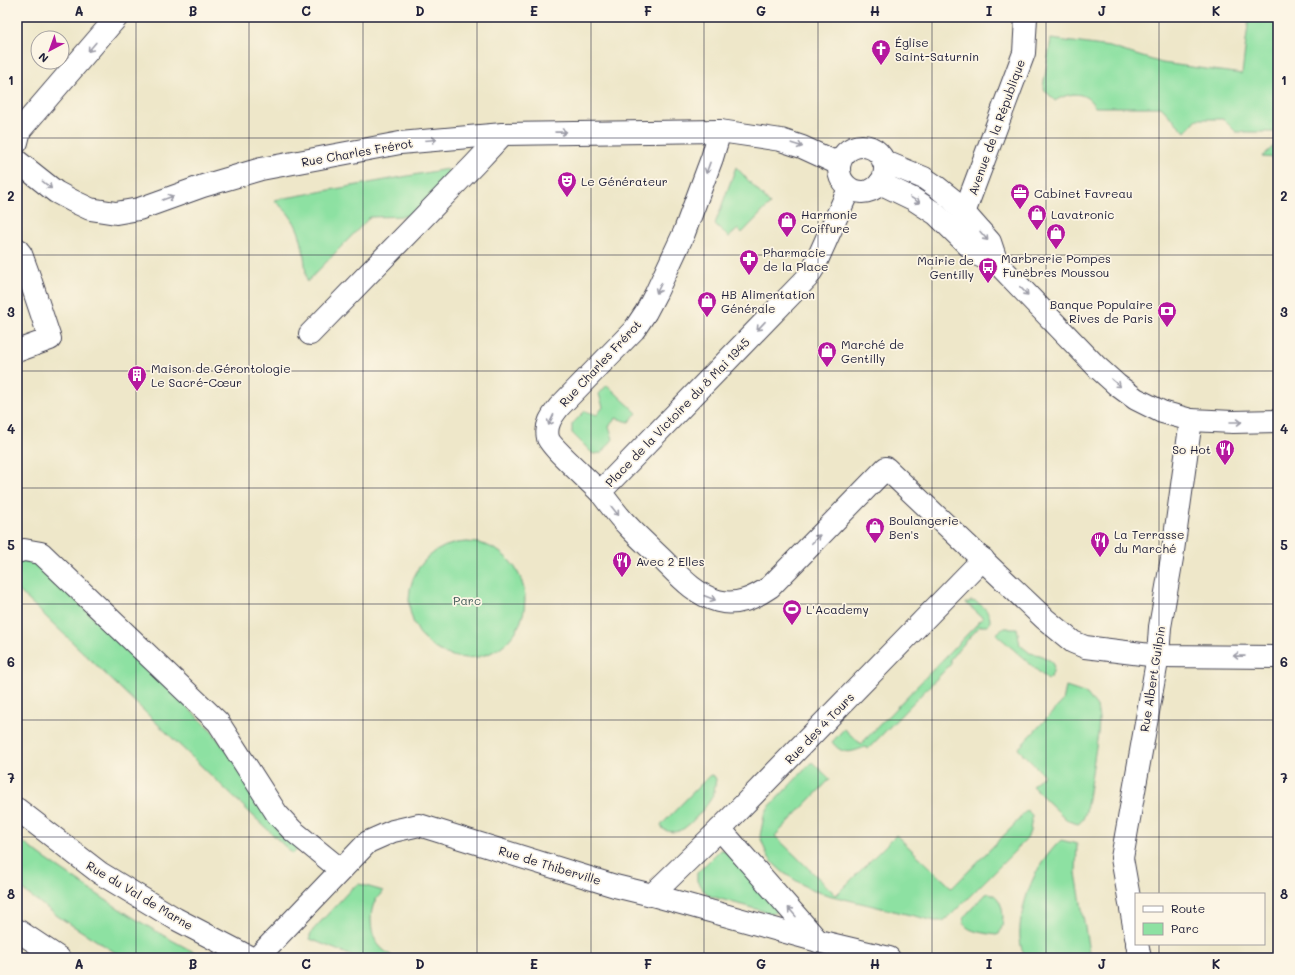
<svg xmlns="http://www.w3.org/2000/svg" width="1295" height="975" font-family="Mali,sans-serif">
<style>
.green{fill:#8de1a2;stroke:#58826e}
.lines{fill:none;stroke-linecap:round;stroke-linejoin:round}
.minor-casing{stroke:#414050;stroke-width:24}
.major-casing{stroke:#414050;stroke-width:24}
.highway-casing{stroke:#414050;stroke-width:24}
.minor{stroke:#fff;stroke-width:22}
.major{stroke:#fff;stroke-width:22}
.highway{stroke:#fff;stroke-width:22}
.oneway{stroke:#9c9ca7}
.grid{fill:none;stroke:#22223b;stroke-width:1;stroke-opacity:0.55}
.labels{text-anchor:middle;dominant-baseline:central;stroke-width:3.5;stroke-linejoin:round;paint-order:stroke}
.poi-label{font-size:12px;fill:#22223b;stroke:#fcf5e5;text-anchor:start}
.street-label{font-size:12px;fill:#22223b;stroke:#fcf5e5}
.park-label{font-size:12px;fill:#425b5a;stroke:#fcf5e5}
.neatline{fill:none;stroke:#22223b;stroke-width:1.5}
.grid-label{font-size:13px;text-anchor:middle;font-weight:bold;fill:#22223b}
</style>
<rect width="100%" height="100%" fill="#fcf5e5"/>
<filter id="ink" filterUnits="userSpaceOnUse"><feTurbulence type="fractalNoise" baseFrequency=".025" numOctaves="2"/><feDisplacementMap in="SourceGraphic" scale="8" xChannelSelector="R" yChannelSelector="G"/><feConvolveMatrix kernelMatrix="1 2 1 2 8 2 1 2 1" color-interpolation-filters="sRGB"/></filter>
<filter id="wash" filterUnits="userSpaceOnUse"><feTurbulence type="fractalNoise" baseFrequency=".012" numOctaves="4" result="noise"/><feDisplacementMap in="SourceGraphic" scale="16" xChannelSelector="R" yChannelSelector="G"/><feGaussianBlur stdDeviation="0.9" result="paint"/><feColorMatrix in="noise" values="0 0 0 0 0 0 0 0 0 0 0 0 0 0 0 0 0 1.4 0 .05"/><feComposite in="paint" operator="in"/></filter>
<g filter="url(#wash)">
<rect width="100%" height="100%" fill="#eee7c9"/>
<g class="green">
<path d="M1249 17H1278V132H1236L1223 119H1197L1185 132 1161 107H1095C1085 90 1069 92 1055 101L1043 88 1051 39 1110 47 1162 63 1242 74Z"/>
<path d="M1278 142V158L1262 157Z"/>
<path d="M736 167 770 204 742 233 738 229 729 237 715 224Z"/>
<path d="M447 169 451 175 410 216 370 217 307 282C304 259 304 235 290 216 286 210 279 205 274 200Z"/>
<path d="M607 385 637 413 629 422 616 418 609 426 613 439 602 453 593 454 572 433V424L585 411 597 415 603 407 599 394Z"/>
<circle cx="467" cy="600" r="58"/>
<path d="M17 560H24L41 567 210 729 300 846 293 854 17 589Z"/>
<path d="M971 601C979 601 990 611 990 620 990 622 989 624 988 626H980L950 659 951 664 868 749 865 747C850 753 842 755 832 742L844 729 861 744 983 618 966 603Z"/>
<path d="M1004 628H1017L1020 645 1030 653 1040 655 1051 661 1054 667 1052 675 1048 680 996 634Z"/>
<path d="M1066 687 1087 694 1097 707 1099 718 1098 734 1086 811C1084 817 1083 821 1078 824L1068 821 1032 786 1044 775 1018 749 1063 701Z"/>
<path d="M812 762 830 779 775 836 836 895 896 835 952 888 1014 825 1027 810 1032 815 1030 831 1027 839 951 915 943 921H935L832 896 811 890 784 873 774 864 767 855 760 836 764 816 768 808Z"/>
<path d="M711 775 714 776 716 779C715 784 715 790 713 795 710 803 689 827 681 830 676 833 668 832 663 829L661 826 663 823 709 776Z"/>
<path d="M17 837C34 852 53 864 72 877 115 907 159 935 206 958H124L59 917 17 886Z"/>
<path d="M1061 840 1077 844 1076 873 1090 958H1025C1019 945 1019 933 1021 919 1027 886 1038 863 1061 840Z"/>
<path d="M720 850H724L779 907 777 912 770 913 710 896 702 889 697 881V873Z"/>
<path d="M359 884 383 891C380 895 377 898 375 901 372 907 371 914 371 920 372 938 376 946 392 956L391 958H357L310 939V935L313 930 352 888Z"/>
<path d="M989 893C1004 896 1006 922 999 934L996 935C986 933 959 932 964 917L985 894Z"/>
</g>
</g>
<g filter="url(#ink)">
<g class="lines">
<defs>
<g id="minor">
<path d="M849 189 814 267 807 278 600 492C609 503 617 515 627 525 639 538 652 549 664 561 680 577 696 595 718 601 737 606 754 598 770 587L886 468 1045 619 1073 642 1085 647 1158 656 1278 657"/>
<path d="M964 213 1024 53 1026 17"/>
<path d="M17 249 21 254 29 276 50 339 17 351"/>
<path d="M310 334 475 164 503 134"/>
<path d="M600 492C591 483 550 446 548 438 545 425 552 416 559 407L634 330 646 312 656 293 684 233 712 158 720 131"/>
<path d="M17 552 24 550 41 553 218 722 277 814 292 830 341 870"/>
<path d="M720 829 818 941"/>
<path d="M652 895 720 829 983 559"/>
<path d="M1136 937 1122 858 1158 656 1160 627 1172 558 1191 420"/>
<path d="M1137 944 1140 958"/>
<path d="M257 958 368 842 393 831 419 825 615 886 652 895 818 941 889 958"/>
</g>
<g id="major">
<path d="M17 142 20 130 117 17"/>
<circle cx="862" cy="169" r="23"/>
<path d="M17 161 56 192 73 201 90 209 116 213 139 209 203 186 261 169 400 143 503 134 720 131 781 140 802 147 839 164"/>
<path d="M883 161 924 178 937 187 952 199 990 242 997 263 1097 367 1117 385 1136 399 1162 412 1191 420 1233 422 1278 421"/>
<path d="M880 183 913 199 936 214 978 255 997 263"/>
<path d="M17 809 100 873 176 919 251 958"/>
</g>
<path id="highway" d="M17 930 59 958"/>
</defs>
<use href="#minor" class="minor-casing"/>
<use href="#major" class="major-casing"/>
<use href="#highway" class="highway-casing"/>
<use href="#minor" class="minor"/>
<use href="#major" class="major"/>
<use href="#highway" class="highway"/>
</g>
<defs><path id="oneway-shaft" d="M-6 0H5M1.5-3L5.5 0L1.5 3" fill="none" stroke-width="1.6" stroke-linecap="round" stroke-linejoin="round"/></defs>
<g class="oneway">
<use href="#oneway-shaft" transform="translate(92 47) rotate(130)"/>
<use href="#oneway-shaft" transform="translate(561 132) rotate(-1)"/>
<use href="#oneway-shaft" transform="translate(431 140) rotate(-5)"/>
<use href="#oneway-shaft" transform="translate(797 145) rotate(18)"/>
<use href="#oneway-shaft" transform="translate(708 168) rotate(110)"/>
<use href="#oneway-shaft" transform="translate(47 185) rotate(39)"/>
<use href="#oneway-shaft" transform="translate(168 198) rotate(-20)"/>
<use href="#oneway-shaft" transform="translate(915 200) rotate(32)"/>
<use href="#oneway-shaft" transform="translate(984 236) rotate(49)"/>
<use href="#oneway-shaft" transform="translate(659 288) rotate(116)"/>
<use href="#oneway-shaft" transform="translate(1024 291) rotate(46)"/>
<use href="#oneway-shaft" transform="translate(761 326) rotate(133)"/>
<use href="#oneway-shaft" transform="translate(1116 383) rotate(40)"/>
<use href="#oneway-shaft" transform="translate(551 420) rotate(116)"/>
<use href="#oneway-shaft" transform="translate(1236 422)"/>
<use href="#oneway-shaft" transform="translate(615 511) rotate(51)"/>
<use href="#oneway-shaft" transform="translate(816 539) rotate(-46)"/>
<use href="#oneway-shaft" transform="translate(710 598) rotate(21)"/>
<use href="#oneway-shaft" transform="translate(1239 656) rotate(-179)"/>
<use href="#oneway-shaft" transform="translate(792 912) rotate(-131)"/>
</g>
</g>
<path class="grid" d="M136 17V958M249 17V958M363 17V958M477 17V958M591 17V958M704 17V958M818 17V958M932 17V958M1046 17V958M1159 17V894M17 138H1278M17 255H1278M17 371H1278M17 488H1278M17 604H1278M17 720H1278M17 837H1278M1159 944V958"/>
<defs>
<symbol id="church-pin" viewBox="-11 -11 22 30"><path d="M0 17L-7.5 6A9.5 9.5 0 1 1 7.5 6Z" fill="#b5179e" stroke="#fcf5e5"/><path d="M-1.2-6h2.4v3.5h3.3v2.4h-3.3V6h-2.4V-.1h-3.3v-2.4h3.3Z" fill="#fff"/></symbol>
<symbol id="theatre-pin" viewBox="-11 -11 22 30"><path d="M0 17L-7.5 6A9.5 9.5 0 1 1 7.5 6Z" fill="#b5179e" stroke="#fcf5e5"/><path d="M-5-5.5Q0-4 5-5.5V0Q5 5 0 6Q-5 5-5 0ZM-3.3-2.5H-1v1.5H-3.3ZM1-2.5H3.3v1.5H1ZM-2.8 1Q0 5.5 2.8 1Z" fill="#fff"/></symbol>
<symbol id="office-pin" viewBox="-11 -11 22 30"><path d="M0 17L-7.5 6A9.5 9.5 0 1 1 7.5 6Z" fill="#b5179e" stroke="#fcf5e5"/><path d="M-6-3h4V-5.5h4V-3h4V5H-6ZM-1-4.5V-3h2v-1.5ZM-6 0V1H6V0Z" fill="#fff"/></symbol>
<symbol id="shop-pin" viewBox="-11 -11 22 30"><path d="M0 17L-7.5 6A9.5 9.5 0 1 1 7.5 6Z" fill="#b5179e" stroke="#fcf5e5"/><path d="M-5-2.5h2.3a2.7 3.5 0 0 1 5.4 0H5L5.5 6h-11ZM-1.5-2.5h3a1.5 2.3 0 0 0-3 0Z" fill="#fff"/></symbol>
<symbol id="pharmacy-pin" viewBox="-11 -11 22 30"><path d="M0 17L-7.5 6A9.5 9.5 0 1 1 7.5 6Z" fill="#b5179e" stroke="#fcf5e5"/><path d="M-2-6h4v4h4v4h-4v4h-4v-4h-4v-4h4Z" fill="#fff"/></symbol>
<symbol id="bus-pin" viewBox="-11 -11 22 30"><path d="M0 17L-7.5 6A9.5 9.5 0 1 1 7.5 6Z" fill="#b5179e" stroke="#fcf5e5"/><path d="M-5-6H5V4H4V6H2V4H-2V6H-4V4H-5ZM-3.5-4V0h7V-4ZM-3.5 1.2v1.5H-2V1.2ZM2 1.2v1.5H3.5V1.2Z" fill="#fff"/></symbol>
<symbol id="bank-pin" viewBox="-11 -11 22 30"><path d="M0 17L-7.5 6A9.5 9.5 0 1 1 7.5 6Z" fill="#b5179e" stroke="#fcf5e5"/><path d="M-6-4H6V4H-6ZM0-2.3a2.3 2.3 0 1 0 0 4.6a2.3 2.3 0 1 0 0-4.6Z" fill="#fff"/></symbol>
<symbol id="building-pin" viewBox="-11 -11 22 30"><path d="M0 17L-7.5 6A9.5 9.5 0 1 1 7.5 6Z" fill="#b5179e" stroke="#fcf5e5"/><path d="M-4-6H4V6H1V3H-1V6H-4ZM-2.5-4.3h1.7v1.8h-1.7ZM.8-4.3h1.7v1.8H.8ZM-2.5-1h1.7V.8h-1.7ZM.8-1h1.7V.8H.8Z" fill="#fff"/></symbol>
<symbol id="restaurant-pin" viewBox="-11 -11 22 30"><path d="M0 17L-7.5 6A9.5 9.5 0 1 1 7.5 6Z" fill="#b5179e" stroke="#fcf5e5"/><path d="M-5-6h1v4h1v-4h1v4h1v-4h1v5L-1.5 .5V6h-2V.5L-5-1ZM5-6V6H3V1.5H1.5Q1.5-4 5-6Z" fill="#fff"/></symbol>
<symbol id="stadium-pin" viewBox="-11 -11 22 30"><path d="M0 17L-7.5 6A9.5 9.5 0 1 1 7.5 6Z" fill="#b5179e" stroke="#fcf5e5"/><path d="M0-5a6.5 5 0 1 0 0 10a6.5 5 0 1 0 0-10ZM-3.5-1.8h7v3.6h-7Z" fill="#fff"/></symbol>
</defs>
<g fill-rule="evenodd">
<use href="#church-pin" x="870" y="38" width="22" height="30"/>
<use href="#theatre-pin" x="556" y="170" width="22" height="30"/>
<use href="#office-pin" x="1009" y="182" width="22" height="30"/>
<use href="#shop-pin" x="1026" y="203" width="22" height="30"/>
<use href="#shop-pin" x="776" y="210" width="22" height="30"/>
<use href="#shop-pin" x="1045" y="222" width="22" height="30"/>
<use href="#pharmacy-pin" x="738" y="248" width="22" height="30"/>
<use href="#bus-pin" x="977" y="256" width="22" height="30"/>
<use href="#shop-pin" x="696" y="290" width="22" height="30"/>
<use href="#bank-pin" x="1156" y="300" width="22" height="30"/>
<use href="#shop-pin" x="816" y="340" width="22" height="30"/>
<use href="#building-pin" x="126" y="364" width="22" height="30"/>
<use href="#restaurant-pin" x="1214" y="438" width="22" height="30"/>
<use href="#shop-pin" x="864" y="516" width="22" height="30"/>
<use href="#restaurant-pin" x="1089" y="530" width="22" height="30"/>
<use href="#restaurant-pin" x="611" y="550" width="22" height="30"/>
<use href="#stadium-pin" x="781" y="598" width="22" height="30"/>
</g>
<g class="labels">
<g class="poi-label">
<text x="895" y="42">Église<tspan x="895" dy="14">Saint-Saturnin</tspan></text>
<text x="581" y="181">Le Générateur</text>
<text x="1034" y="193">Cabinet Favreau</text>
<text x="801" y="214">Harmonie<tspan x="801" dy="14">Coiffure</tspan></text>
<text x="1051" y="214">Lavatronic</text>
<text x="763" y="252">Pharmacie<tspan x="763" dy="14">de la Place</tspan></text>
<text x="1056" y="258" text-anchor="middle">Marbrerie Pompes<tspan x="1056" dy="14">Funèbres Moussou</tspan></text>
<text x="974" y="260" text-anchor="end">Mairie de<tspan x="974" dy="14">Gentilly</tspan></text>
<text x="721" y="294">HB Alimentation<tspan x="721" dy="14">Générale</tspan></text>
<text x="1153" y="304" text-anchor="end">Banque Populaire<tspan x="1153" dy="14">Rives de Paris</tspan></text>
<text x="841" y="344">Marché de<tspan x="841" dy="14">Gentilly</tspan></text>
<text x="151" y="368">Maison de Gérontologie<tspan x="151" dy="14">Le Sacré-Cœur</tspan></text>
<text x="1211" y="449" text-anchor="end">So Hot</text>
<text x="889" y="520">Boulangerie<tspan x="889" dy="14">Ben's</tspan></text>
<text x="1114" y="534">La Terrasse<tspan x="1114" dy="14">du Marché</tspan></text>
<text x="636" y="561">Avec 2 Elles</text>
<text x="806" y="609">L'Academy</text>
</g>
<g class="street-label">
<text transform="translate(996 127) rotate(-70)">Avenue de la République</text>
<text transform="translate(357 152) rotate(-10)">Rue Charles Frérot</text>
<text transform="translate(600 363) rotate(-47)">Rue Charles Frérot</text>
<text transform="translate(677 412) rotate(-46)">Place de la Victoire du 8 Mai 1945</text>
<text transform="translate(1152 679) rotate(-81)">Rue Albert Guilpin</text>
<text transform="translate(819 728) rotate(-46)">Rue des 4 Tours</text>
<text transform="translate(550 865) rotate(17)">Rue de Thiberville</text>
<text transform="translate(140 895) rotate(31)">Rue du Val de Marne</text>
</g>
<g class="park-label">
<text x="467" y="600">Parc</text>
</g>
</g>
<rect width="1295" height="975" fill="none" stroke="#fcf5e5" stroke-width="44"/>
<rect x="1135" y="893" width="130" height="52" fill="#fcf5e5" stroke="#a5a1a1"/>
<rect x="1143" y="906" width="20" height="6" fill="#ffffff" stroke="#a5a1a1"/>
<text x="1171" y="913" font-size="12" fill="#22223b">Route</text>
<rect x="1143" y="923" width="20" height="12" fill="#8de1a2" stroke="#a5a1a1"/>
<text x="1171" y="933" font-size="12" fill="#22223b">Parc</text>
<g transform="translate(50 50) rotate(221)"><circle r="19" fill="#fcf5e5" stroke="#a5a1a1"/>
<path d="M0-3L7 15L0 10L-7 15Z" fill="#b5179e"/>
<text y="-6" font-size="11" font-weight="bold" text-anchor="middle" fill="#22223b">N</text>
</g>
<rect x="22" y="22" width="1251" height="931" class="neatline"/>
<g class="grid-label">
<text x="79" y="16">A</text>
<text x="193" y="16">B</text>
<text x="306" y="16">C</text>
<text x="420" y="16">D</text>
<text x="534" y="16">E</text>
<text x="648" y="16">F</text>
<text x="761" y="16">G</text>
<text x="875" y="16">H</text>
<text x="989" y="16">I</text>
<text x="1102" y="16">J</text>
<text x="1216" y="16">K</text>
<text x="11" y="85">1</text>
<text x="1284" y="85">1</text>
<text x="11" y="201">2</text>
<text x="1284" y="201">2</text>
<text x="11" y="317">3</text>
<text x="1284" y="317">3</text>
<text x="11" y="434">4</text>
<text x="1284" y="434">4</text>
<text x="11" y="550">5</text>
<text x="1284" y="550">5</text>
<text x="11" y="667">6</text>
<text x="1284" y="667">6</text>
<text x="11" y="783">7</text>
<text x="1284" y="783">7</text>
<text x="11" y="899">8</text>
<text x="1284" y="899">8</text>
<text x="79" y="969">A</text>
<text x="193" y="969">B</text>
<text x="306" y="969">C</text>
<text x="420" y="969">D</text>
<text x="534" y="969">E</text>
<text x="648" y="969">F</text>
<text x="761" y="969">G</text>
<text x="875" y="969">H</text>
<text x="989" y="969">I</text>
<text x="1102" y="969">J</text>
<text x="1216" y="969">K</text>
</g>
</svg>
